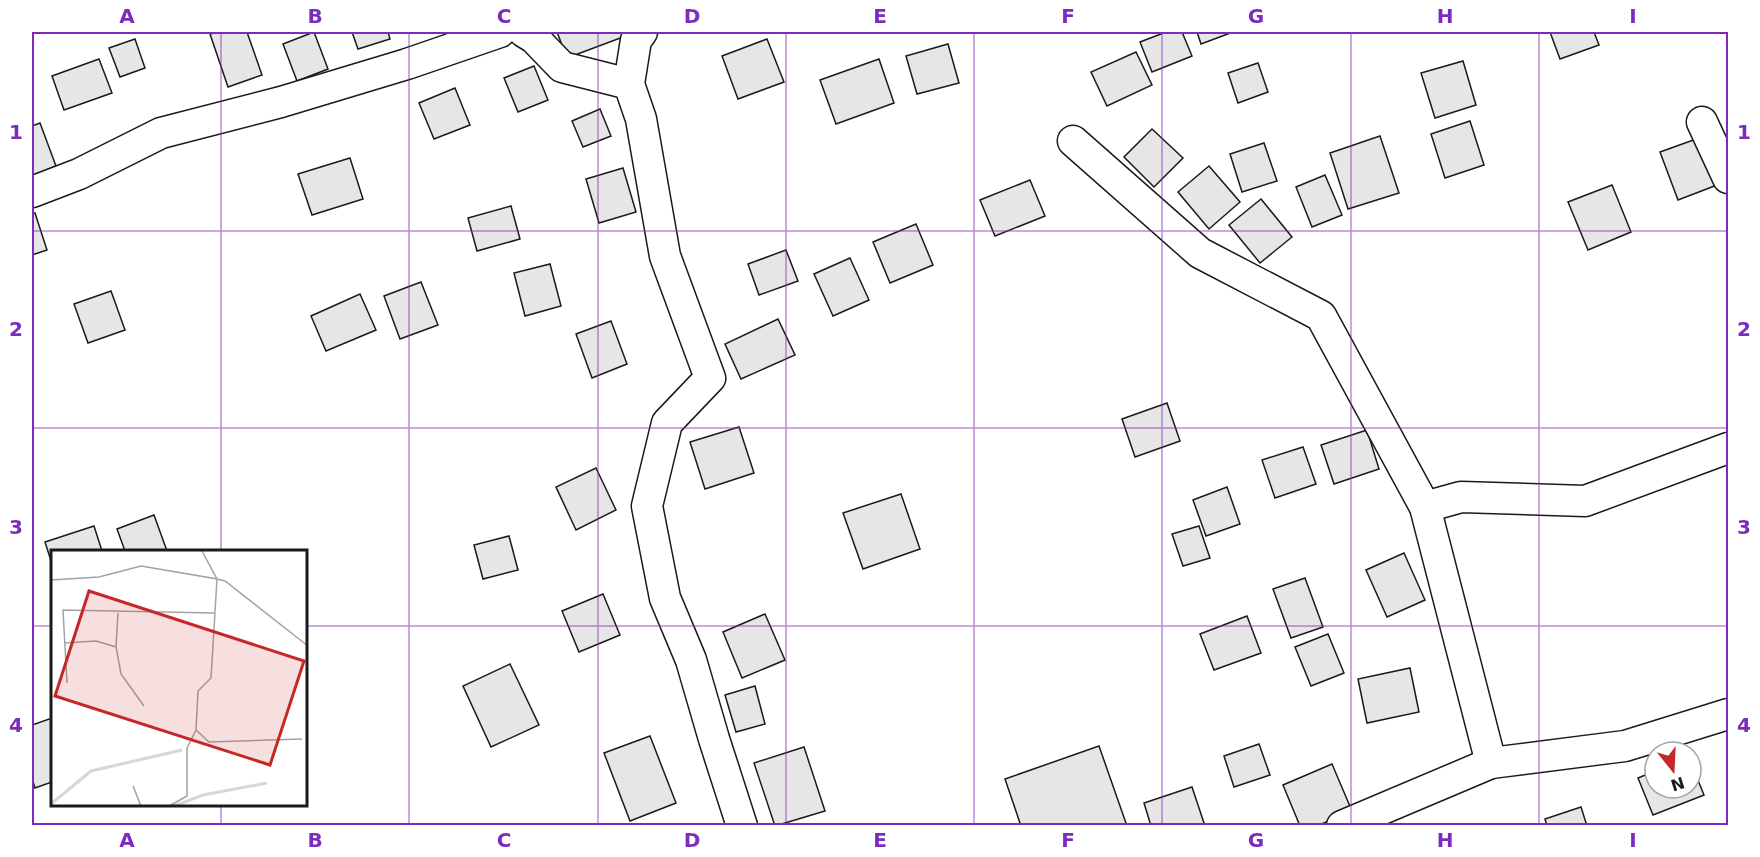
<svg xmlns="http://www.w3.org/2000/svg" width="1760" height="857" font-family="'DejaVu Sans',sans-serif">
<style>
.building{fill:#e6e6e6;stroke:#1a1a1a;stroke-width:1.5}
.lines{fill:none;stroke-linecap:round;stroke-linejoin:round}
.minor-casing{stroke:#1a1a1a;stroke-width:33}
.minor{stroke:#fff;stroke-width:30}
.grid{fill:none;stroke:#7b2cbf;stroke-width:1.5;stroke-opacity:0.55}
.inset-river{fill:none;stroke:#d7d7d7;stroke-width:3}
.inset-road{fill:none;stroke:#a3a3a3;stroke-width:1.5}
.view{fill:#c62828;fill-opacity:0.15;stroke:#c62828;stroke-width:3}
.inset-edge{fill:none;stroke:#1a1a1a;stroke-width:3}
.neatline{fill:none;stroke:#7b2cbf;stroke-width:2}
.grid-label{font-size:20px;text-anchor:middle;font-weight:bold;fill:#7b2cbf}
</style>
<rect width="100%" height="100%" fill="#fff"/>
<g class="building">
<path d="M218 32H247L262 75 228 87 210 34Z"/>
<path d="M314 32 328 69 297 81 283 44Z"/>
<path d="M352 32H388L390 39 358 49Z"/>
<path d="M557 32H622L623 37 567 58Z"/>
<path d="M1166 32H1182L1192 56 1152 72 1140 42Z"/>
<path d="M1197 32H1233L1201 44Z"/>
<path d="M1550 32H1594L1599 45 1560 59Z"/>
<path d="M135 39 145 68 120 77 109 48Z"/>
<path d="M767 39 784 82 738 99 722 56Z"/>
<path d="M948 44 959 83 917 94 906 56Z"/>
<path d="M1136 52 1152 85 1107 106 1091 72Z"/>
<path d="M99 59 112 93 64 110 52 76Z"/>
<path d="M879 59 894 103 836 124 820 80Z"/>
<path d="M1463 61 1476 105 1435 118 1421 73Z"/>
<path d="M1258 63 1268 92 1238 103 1228 73Z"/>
<path d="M534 66 548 100 518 112 504 78Z"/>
<path d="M455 88 470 125 434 139 419 103Z"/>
<path d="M600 109 611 136 583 147 572 121Z"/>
<path d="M1470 121 1484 165 1445 178 1431 134Z"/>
<path d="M40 123 56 166 32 176V126Z"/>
<path d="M1152 129 1183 158 1154 187 1124 157Z"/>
<path d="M1380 136 1399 193 1348 209 1330 153Z"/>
<path d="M1699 138 1717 185 1678 200 1660 152Z"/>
<path d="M1264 143 1277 181 1242 192 1230 154Z"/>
<path d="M350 158 363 199 312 215 298 174Z"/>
<path d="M1209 166 1240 202 1209 229 1178 192Z"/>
<path d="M623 168 636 212 599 223 586 179Z"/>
<path d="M1325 175 1342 215 1312 227 1296 187Z"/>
<path d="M1030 180 1045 216 995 236 980 200Z"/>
<path d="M1612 185 1631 232 1588 250 1568 202Z"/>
<path d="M1261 199 1292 237 1260 263 1229 225Z"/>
<path d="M511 206 520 239 477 251 468 218Z"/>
<path d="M35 213 47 250 32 255V214Z"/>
<path d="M916 224 933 265 890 283 873 242Z"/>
<path d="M786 250 798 281 759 295 748 264Z"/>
<path d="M850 258 869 300 833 316 814 274Z"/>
<path d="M550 264 561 306 525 316 514 273Z"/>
<path d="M421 282 438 325 400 339 384 296Z"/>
<path d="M111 291 125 330 88 343 74 304Z"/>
<path d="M360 294 376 330 326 351 311 316Z"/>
<path d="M778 319 795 355 741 379 725 344Z"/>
<path d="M611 321 627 364 592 378 576 334Z"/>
<path d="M1167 403 1180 441 1135 457 1122 419Z"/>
<path d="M739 427 754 473 705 489 690 442Z"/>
<path d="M1367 430 1379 469 1334 484 1321 445Z"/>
<path d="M1303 447 1316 484 1275 498 1262 460Z"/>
<path d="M596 468 616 510 576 530 556 487Z"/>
<path d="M1227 487 1240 524 1206 536 1193 500Z"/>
<path d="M901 494 920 549 863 569 843 513Z"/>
<path d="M154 515 167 551H125L117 529Z"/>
<path d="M94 526 102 551H52V564L45 542Z"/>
<path d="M1199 526 1210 558 1183 566 1172 534Z"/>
<path d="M509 536 518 570 483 579 474 545Z"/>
<path d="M1404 553 1425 600 1387 617 1366 570Z"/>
<path d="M1305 578 1323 627 1291 638 1273 589Z"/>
<path d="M603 594 620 635 579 652 562 611Z"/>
<path d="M765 614 785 660 742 678 723 632Z"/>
<path d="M1247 616 1261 653 1214 670 1200 634Z"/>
<path d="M1328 634 1344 673 1311 686 1295 647Z"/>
<path d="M510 664 539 725 491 747 463 686Z"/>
<path d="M1410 668 1419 712 1367 723 1358 679Z"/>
<path d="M755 686 765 724 736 732 725 695Z"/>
<path d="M52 718V782L35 788 32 778V725Z"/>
<path d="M650 736 676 803 630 821 604 753Z"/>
<path d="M1259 744 1270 775 1234 787 1224 756Z"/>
<path d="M1099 746 1127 826H1021L1005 779Z"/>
<path d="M804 747 825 811 775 826 754 763Z"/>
<path d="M1691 763 1704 795 1653 815 1638 778 1655 771V788H1691Z"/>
<path d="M1332 764 1352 811 1317 826H1300L1283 785Z"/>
<path d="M1192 787 1205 826H1151L1144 803Z"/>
<path d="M1581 807 1587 826H1547L1545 819Z"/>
</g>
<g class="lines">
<defs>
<g id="minor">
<path d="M524 32 534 38 562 67 629 84"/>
<path d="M642 32 636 40 629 84 641 119 665 256 710 378 667 423 647 506 665 598 691 660 714 739 742 826"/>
<path d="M1702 122 1728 178"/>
<path d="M1073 141 1200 253 1321 316 1425 507 1491 763"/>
<path d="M32 192 79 174 161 133 281 102 407 64 500 32"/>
<path d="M1425 507 1461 497 1585 501 1728 448"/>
<path d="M1342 826 1491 763 1625 746 1728 714"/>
</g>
</defs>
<use href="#minor" class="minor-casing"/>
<use href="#minor" class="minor"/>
</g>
<path class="grid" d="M221 32V551M409 32V826M598 32V826M786 32V826M974 32V826M1162 32V826M1351 32V826M1539 32V826M32 231H1728M32 428H1728M32 626H52M306 626H1728M221 804V826"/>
<g transform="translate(51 550)">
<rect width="256" height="256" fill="#fff"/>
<path class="inset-river" d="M0 254 40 221 131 200M123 256 152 245 216 233"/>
<path class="inset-road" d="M151 1 166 29 174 31 257 96M0 30 48 27 90 16 166 29 160 128 147 141 145 180 136 198V246L118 256M67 63 65 97 70 124 93 156M13 93 45 91 65 97M16 133 12 60 163 63M145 180 158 192 251 189M82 236 90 256"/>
<path class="view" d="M38 41 253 111 219 215 4 146Z"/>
<rect width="256" height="256" class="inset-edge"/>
</g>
<rect width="1760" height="857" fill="none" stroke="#ffffff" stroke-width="66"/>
<g transform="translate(1673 770) rotate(162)"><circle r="28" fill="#ffffff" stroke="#a3a3a3" stroke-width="1.5"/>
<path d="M0-4.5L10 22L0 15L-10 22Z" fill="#c62828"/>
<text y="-9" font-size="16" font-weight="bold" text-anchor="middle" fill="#1a1a1a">N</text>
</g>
<rect x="33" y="33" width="1694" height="791" class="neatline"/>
<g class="grid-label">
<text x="127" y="23">A</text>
<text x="315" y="23">B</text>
<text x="504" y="23">C</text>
<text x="692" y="23">D</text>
<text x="880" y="23">E</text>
<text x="1068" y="23">F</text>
<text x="1256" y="23">G</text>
<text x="1445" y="23">H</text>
<text x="1633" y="23">I</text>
<text x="16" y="139">1</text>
<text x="1744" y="139">1</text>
<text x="16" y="336">2</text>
<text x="1744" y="336">2</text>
<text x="16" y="534">3</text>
<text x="1744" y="534">3</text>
<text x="16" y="732">4</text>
<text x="1744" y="732">4</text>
<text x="127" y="847">A</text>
<text x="315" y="847">B</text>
<text x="504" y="847">C</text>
<text x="692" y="847">D</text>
<text x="880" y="847">E</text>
<text x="1068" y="847">F</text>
<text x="1256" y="847">G</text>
<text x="1445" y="847">H</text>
<text x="1633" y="847">I</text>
</g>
</svg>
